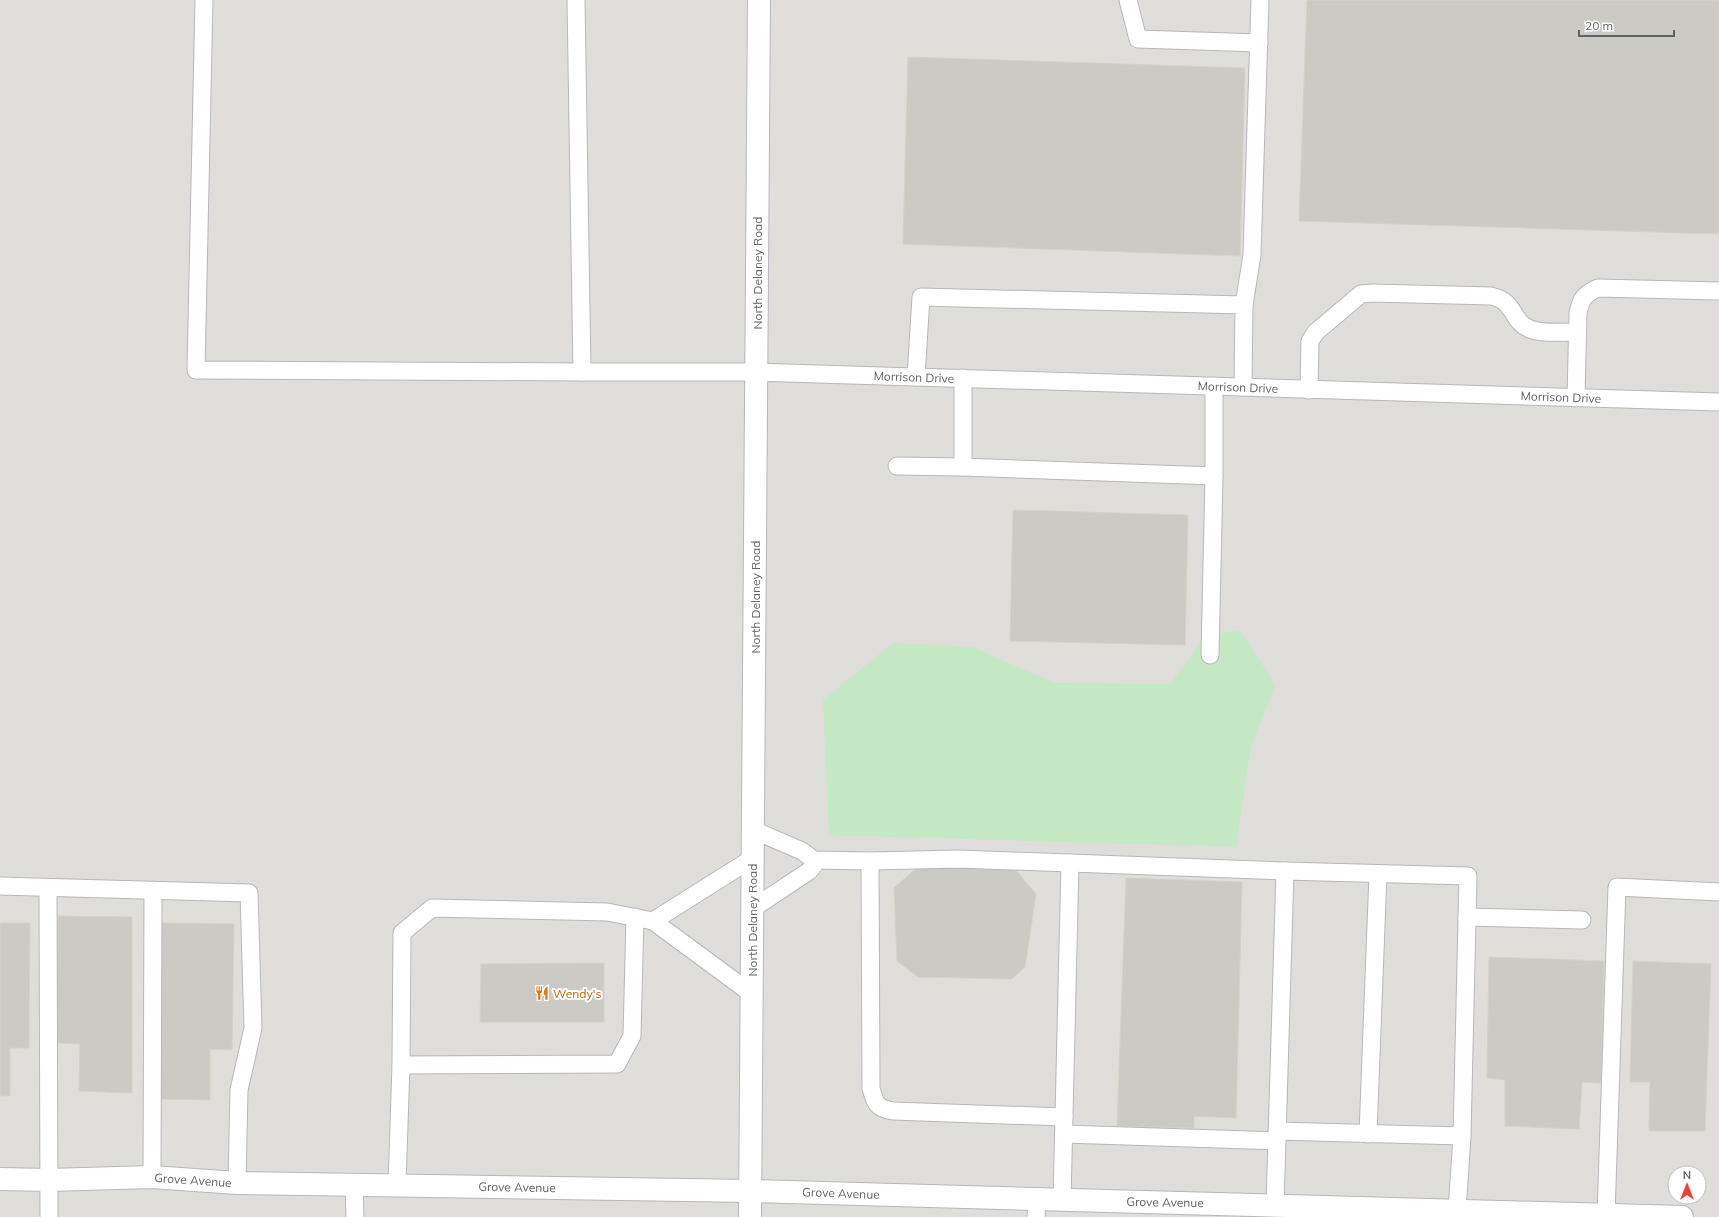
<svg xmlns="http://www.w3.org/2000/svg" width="1719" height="1217" font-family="Mulish,sans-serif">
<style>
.industrial{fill:#e0deda;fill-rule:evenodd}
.green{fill:#c5e8c5}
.building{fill:#cccac5;stroke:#d6d1c6}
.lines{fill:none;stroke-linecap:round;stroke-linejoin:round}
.service-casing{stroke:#b5b8bc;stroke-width:19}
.minor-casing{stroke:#b5b8bc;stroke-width:24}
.tertiary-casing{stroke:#b5b8bc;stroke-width:24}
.service{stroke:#fff;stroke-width:17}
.minor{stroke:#fff;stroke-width:22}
.tertiary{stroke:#fff;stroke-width:22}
.labels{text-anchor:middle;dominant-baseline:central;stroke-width:4;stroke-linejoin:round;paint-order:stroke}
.street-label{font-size:12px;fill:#5f6368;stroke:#fff}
.food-label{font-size:12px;fill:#c56008;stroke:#fff;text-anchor:start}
</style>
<rect width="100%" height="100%" fill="#f1efe8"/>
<path class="industrial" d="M0 0H1719V1217H0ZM1675 1173H1699V1197H1675Z"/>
<path class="green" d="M1240 630 1275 685 1251 746 1236 847 829 835 823 700 893 643 972 647 1055 683 1170 684 1206 636Z"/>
<g class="building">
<path d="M1307 0H1719V234L1299 221Z"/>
<path d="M908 57 1245 68 1240 256 903 244Z"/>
<path d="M1013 510 1188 515 1185 645 1010 641Z"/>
<path d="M920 865 1015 869 1036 894 1025 967 1012 979 918 977 897 961 894 888Z"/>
<path d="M1126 878 1242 882 1236 1118 1194 1116V1128L1117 1126Z"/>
<path d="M58 916 132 917V1093L79 1091 80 1044 57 1043Z"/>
<path d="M0 923H30L29 1048H10V1096H0Z"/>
<path d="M160 923 234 924 232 1050 210 1049V1100L158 1099Z"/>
<path d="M1489 957 1604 961 1601 1083 1582 1082 1579 1129 1505 1126V1080L1487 1078Z"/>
<path d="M1633 961 1711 964 1705 1131H1649L1650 1082H1630Z"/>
<path d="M604 963V1022H480L481 964Z"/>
</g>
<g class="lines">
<defs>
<g id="service">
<path d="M204 0 196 370 582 372"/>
<path d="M576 0 582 372H756L1719 402"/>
<path d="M1128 0 1138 39 1259 43"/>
<path d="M1244 305 1252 255 1260 0"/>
<path d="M916 377 921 297 1244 305 1243 387"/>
<path d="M963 378V467L1214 476V386"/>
<path d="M1309 390 1310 341 1316 332 1361 294 1373 293 1491 296C1516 301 1511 322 1530 329 1541 334 1565 332 1577 332"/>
<path d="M1576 398 1578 313C1581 299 1584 294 1598 288L1719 291"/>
<path d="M897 466 963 467"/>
<path d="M1210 655 1214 476"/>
<path d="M753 830 802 851 814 860 870 861 959 859 1285 871"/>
<path d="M870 861 871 1088C875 1103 876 1108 893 1111L1064 1117"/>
<path d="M0 886 249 893 253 1028 239 1090 237 1183"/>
<path d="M48 888 49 1217"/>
<path d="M752 909 809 871 814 865V860"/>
<path d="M635 917 632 1036 617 1064 401 1065 402 933 432 908 607 912 653 921 752 994"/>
<path d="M1467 917 1582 920"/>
<path d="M653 921 753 858"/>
<path d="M1064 1134 1277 1141"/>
<path d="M1368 1134 1378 874"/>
<path d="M152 1177 153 892"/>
<path d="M354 1184 355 1217"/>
<path d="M397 1185 401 1065"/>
<path d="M1062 1200 1070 863"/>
<path d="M1275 1205 1285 871 1468 876 1462 1136 1277 1131"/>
<path d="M1457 1211 1462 1136"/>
<path d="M1606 1215 1617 887 1719 892"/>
<path d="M1036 1217 1037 1199"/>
</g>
<path id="minor" d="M0 1179 49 1180 152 1177 237 1183 750 1191 1682 1217"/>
<path id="tertiary" d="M750 1217 759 0"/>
</defs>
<use href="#service" class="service-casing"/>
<use href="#minor" class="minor-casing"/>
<use href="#tertiary" class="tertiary-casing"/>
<use href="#service" class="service"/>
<use href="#minor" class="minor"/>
<use href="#tertiary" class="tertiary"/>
</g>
<defs>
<symbol id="restaurant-bare" viewBox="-9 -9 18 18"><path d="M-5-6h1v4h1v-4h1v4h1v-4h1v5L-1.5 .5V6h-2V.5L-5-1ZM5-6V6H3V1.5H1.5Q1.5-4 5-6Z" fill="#e8710a" stroke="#fff" stroke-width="2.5" paint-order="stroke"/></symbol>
</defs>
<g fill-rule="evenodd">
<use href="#restaurant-bare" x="532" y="983" width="20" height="20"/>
</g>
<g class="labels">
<g class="street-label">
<text transform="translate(757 273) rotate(-90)">North Delaney Road</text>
<text transform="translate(914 377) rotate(2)">Morrison Drive</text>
<text transform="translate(1238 387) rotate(2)">Morrison Drive</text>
<text transform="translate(1561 397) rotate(2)">Morrison Drive</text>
<text transform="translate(755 597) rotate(-90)">North Delaney Road</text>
<text transform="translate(752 920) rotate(-90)">North Delaney Road</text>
<text transform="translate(193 1180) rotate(4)">Grove Avenue</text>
<text transform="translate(517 1187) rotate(1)">Grove Avenue</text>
<text transform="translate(841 1193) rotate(2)">Grove Avenue</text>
<text transform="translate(1165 1202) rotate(1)">Grove Avenue</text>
</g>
<g class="food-label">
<text x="553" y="993">Wendy's</text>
</g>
</g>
<g transform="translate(1687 1185)"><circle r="19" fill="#ffffff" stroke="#bfc1c3"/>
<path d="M0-3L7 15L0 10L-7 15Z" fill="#ea4335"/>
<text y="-6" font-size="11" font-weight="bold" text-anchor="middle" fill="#5f6368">N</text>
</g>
<path d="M1579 30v6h95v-6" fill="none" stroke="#5f6368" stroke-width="2"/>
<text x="1585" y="30" font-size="12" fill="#5f6368" stroke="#ffffff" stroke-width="3" paint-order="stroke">20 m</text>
</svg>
